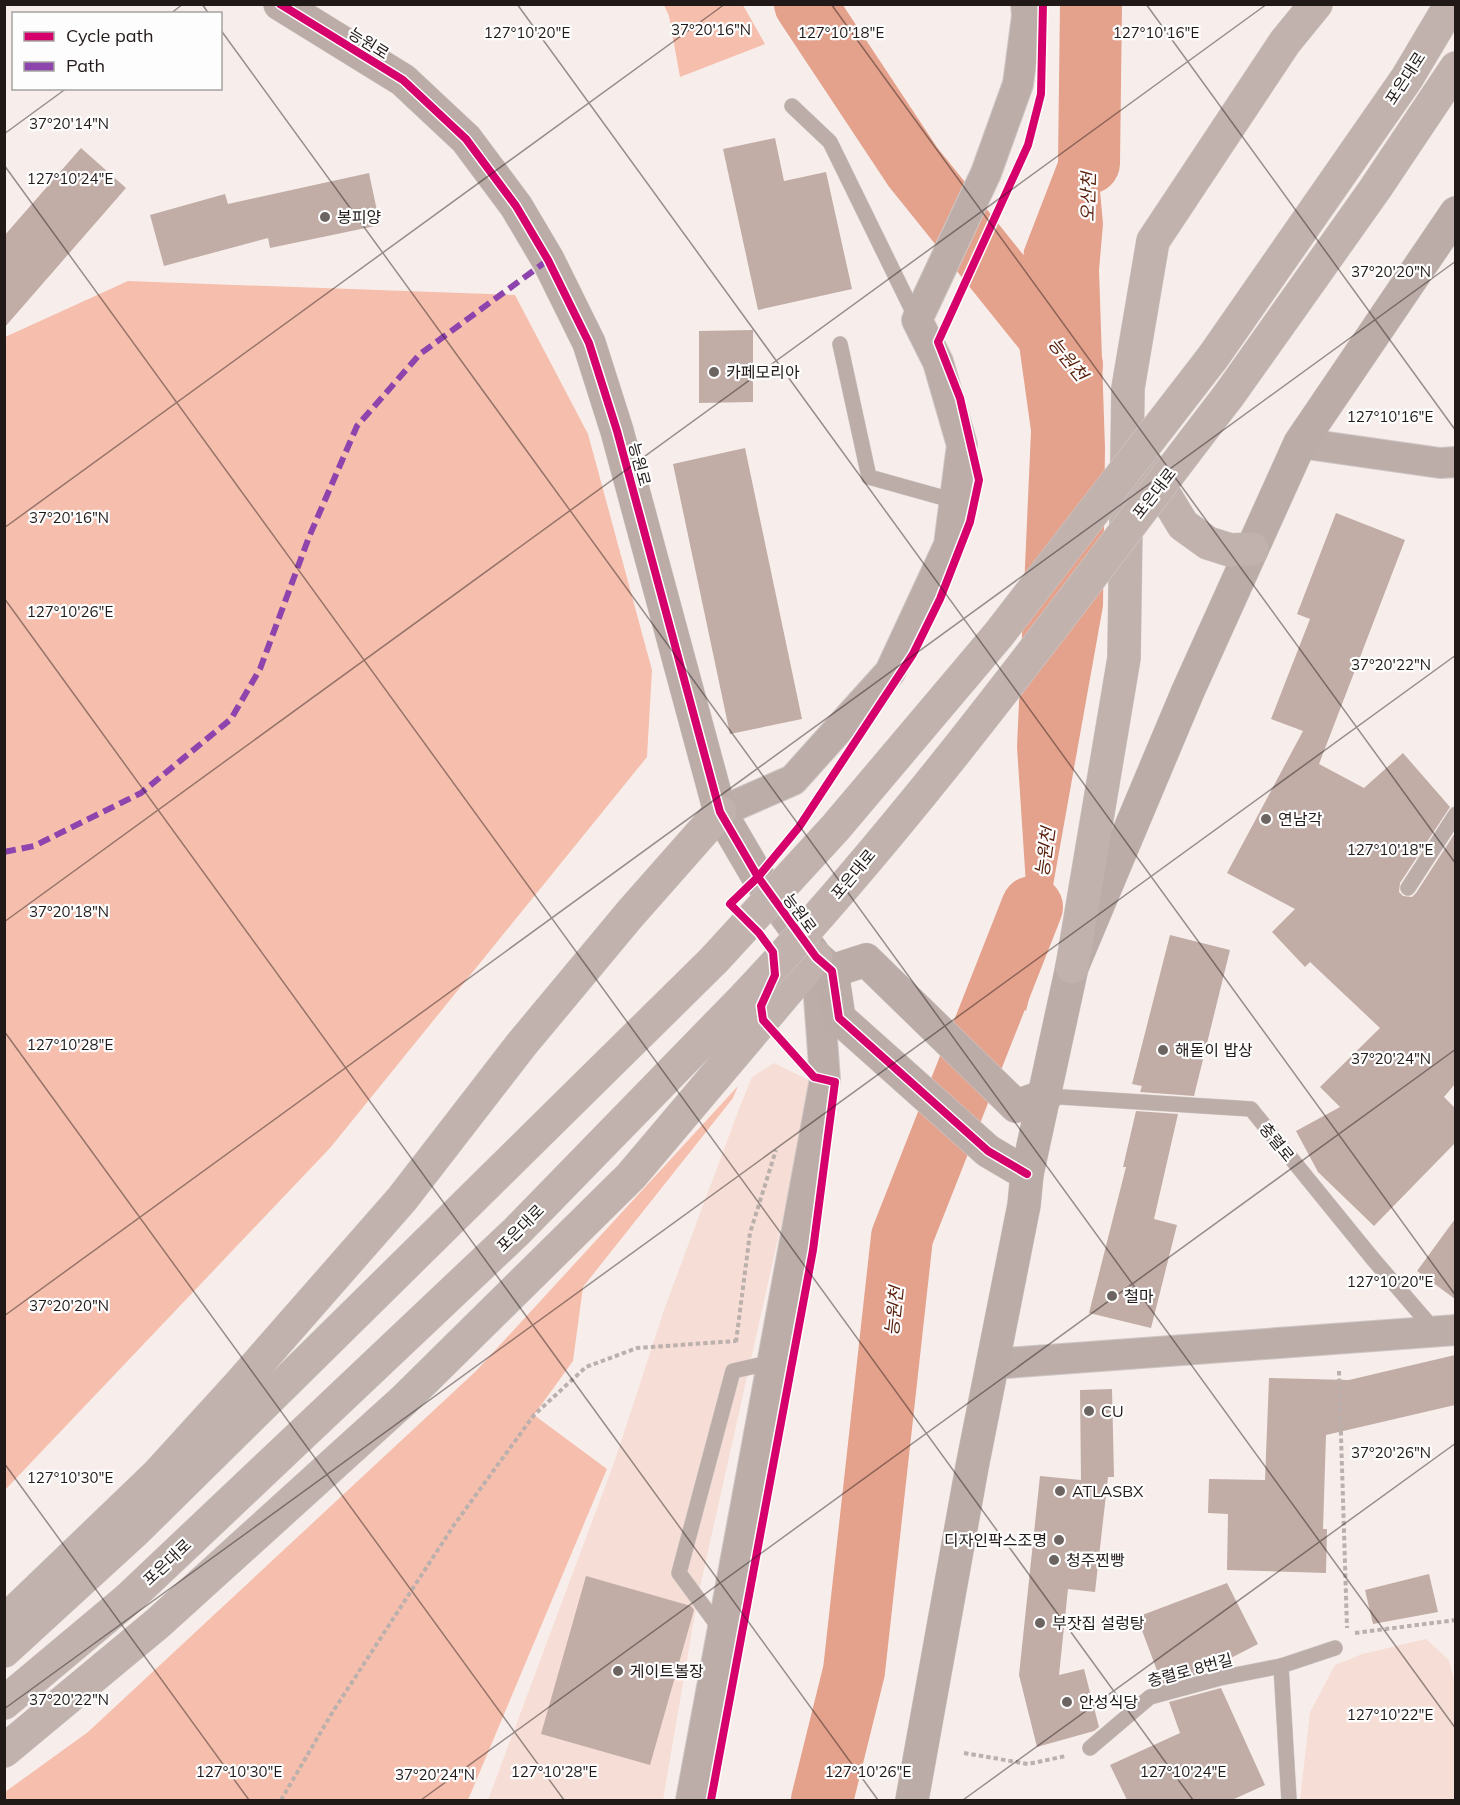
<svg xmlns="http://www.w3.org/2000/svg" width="1460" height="1805" font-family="Mulish,'Noto Sans KR',sans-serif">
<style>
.green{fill:#f6ded6}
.forest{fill:#f6bfad}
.water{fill:#e4a18c}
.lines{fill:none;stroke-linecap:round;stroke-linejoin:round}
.river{stroke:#e4a18c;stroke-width:62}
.building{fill:#c1aca6}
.lane-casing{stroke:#d0c8c6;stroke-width:16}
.street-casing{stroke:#d0c8c6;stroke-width:32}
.secondary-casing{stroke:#d0c8c6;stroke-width:34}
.highway-casing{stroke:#d0c8c6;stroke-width:34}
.path{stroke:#bcb0ad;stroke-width:4;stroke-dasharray:4.5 3;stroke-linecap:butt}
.lane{stroke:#bcada9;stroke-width:15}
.street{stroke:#bcada9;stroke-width:30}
.secondary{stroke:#bbaca7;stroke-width:33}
.highway{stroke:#c1b2ae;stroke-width:33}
.highway-bridge-casing{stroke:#d0c8c6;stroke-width:34;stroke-linecap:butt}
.highway-bridge{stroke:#c1b2ae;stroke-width:33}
.quiet{stroke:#8e44ad;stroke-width:6;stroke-dasharray:12 6;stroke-linecap:butt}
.cycleway-casing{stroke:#fdfdfd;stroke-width:11}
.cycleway{stroke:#d6006c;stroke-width:8}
.ticks{fill:none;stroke:#211917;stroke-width:1.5;stroke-opacity:0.45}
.poi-dot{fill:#6c6461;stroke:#fdfdfd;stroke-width:2}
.labels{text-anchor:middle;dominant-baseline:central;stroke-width:4.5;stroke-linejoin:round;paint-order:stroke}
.street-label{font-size:16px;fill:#211917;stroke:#fdfdfd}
.poi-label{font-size:16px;fill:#211917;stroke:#fdfdfd;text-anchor:start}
.water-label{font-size:18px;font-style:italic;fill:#581f0b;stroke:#fdfdfd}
.ticks-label{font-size:15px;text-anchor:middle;fill:#211917;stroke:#fdfdfd;stroke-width:4.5;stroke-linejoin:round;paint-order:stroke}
</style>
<rect width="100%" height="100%" fill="#f7eeeb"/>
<g class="green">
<path d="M774 1063 813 1082 698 1596 663 1800H488L615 1460 665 1307 742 1101 752 1077Z"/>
<path d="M1426 1639 1449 1660 1455 1685V1800H1300L1310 1712 1335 1665 1362 1654Z"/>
</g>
<g class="forest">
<path d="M664 5H743L765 44 680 77 669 16Z"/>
<path d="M128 281 515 295 588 434 652 670 647 757 330 1148 5 1490V337Z"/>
<path d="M738 1086 733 1098 583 1287 573 1361 534 1415 607 1469 468 1800H5V1792L88 1732 476 1371Z"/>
</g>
<path class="water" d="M1090 79 1103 224 1099 270 1105 448 1103 606 1044 936 1026 1011 979 965 1026 885 1017 747 1031 431 1016 323 1024 250Z"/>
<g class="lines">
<g class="river">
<path d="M805 4 913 167 1072 365"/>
<path d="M1089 163 1091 4"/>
<path d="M822 1800 854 1671 902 1237 1032 907"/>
</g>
</g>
<g class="building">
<path d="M775 138 784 181 826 172 852 289 758 310 723 149Z"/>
<path d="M81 148 126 188 4 328V236Z"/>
<path d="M369 173 380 225 270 248 268 238 164 266 150 215 225 194 228 204Z"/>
<path d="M753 330V402L699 403V331Z"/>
<path d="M745 448 802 719 730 734 673 464Z"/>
<path d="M1336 513 1405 540 1319 764 1364 788 1403 753 1450 807 1400 883 1399 892 1403 896 1412 897 1416 893 1455 833V1084L1444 1097 1455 1108V1143L1374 1226 1318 1172 1296 1131 1340 1107 1320 1087 1380 1028 1310 962 1305 967 1272 932 1295 909 1227 873 1303 731 1271 719 1310 619 1297 614Z"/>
<path d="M1170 935 1230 950 1194 1096 1140 1092 1142 1086 1132 1084Z"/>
<path d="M1136 1111 1178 1114 1154 1219 1177 1225 1151 1328 1089 1313 1126 1167H1123Z"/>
<path d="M1455 1219V1299L1417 1271Z"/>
<path d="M1455 1355V1405L1326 1435 1323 1529H1327L1326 1573 1227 1570 1228 1514 1208 1513 1209 1479 1265 1480 1269 1378 1349 1380Z"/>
<path d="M1112 1389 1114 1477H1108L1095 1592 1068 1589 1059 1675 1084 1669 1099 1727 1094 1731 1037 1747 1019 1675 1040 1476 1081 1480 1080 1390Z"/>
<path d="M1429 1574 1438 1612 1373 1624 1365 1590Z"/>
<path d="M586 1576 691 1606 694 1610 650 1765 541 1734Z"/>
<path d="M1227 1583 1258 1644 1225 1661 1226 1663 1212 1668 1213 1670 1162 1684 1137 1617Z"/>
<path d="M1221 1688 1265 1785 1232 1800H1127L1110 1765 1180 1733 1169 1702Z"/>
</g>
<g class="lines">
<defs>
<g id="lane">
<path d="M792 106 830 142 917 320"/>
<path d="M840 344 869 477 955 501"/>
<path d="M1408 888 1456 814"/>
<path d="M1046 1096 1251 1109 1373 1259 1435 1331"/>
<path d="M721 1630 679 1573 733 1371 773 1362"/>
<path d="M1090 1748 1150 1697 1220 1678 1281 1666"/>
<path d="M1289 1800 1281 1666 1335 1648"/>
</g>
<g id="street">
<path d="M1300 443 1440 463 1456 462"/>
<path d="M720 812 793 780 890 672 949 545 962 445 938 362 917 320 986 173 1018 84 1027 16 1026 4"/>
<path d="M992 1364 1456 1330"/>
<path d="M691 1800 825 1079 816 957"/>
</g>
<g id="secondary">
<path d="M280 4 403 80 466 139 516 206 548 260 589 343 617 431 720 812 758 877 816 957 832 971 839 1018 988 1151 1027 1174"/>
<path d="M832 971 866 960 1016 1106 1046 1096"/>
<path d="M912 1800 972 1467 1024 1205 1027 1174 1072 967 1188 691 1300 443 1456 213"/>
</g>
<g id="highway">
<path d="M1213 357 1407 78 1451 4"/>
<path d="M1229 395 1375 189 1456 68"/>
<path d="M1146 464 1183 525 1208 543 1230 550 1252 549"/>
<path d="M1072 967 1124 658 1128 388 1153 241 1285 42 1316 4"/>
<path d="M4 1622 157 1475 239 1385 402 1199 521 1045 630 914 720 812"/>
<path d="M4 1651 136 1530 714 960"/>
<path d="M4 1703 127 1600 517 1231 745 997"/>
<path d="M4 1751 158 1623 404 1400 631 1176 816 957"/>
</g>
</defs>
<use href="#lane" class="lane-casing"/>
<use href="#street" class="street-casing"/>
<use href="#secondary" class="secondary-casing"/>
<use href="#highway" class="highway-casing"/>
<g class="path">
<path d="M736 1342 750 1233 776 1150"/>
<path d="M1339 1371 1347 1628"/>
<path d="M1355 1633 1456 1620"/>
<path d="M964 1753 1028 1764 1066 1756"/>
<path d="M281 1800 332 1713 454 1525 534 1415 586 1367 637 1348 736 1341"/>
</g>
<use href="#lane" class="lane"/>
<use href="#street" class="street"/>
<use href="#secondary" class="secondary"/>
<use href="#highway" class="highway"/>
<defs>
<g id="highway-bridge">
<path d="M714 960 836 827 999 634 1213 357"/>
<path d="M745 997C921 810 1073 598 1229 395"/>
</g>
</defs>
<use href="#highway-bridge" class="highway-bridge-casing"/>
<use href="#highway-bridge" class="highway-bridge"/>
<path class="quiet" d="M4 852 34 846 141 793 231 719 260 669 309 537 357 426 420 354 548 260"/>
<defs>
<g id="cycleway">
<path d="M280 4 403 80 466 139 516 206 548 260 589 343 617 431 720 812 758 877 816 957 832 971 839 1018 988 1151 1027 1174"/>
<path d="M711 1800 813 1250 835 1082 814 1077 763 1020 761 1006 775 975 773 952 759 933 730 904 758 877 799 827 913 654 940 599 970 522 979 480 960 398 938 342 1028 145 1041 94 1043 4"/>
</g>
</defs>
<use href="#cycleway" class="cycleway-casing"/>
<use href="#cycleway" class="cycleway"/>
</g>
<path class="ticks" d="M202 4 209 14M517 4 1456 1296M831 4 1456 864M1146 4 1456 431M170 14 183 4M220 29 1456 1729M4 134 67 88M4 165 1193 1800M4 528 725 4M4 598 878 1800M4 922 1267 4M4 1031 564 1800M4 1316 1456 261M4 1463 249 1800M4 1709 1456 655M421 1800 1456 1049M963 1800 1456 1443"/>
<g class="poi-dot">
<circle cx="325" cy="217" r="6"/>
<circle cx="714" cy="372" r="6"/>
<circle cx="1266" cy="819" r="6"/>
<circle cx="1163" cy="1050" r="6"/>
<circle cx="1112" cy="1296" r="6"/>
<circle cx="1089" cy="1411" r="6"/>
<circle cx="1060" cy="1491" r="6"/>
<circle cx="1059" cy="1540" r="6"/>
<circle cx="1054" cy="1560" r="6"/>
<circle cx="1040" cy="1623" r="6"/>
<circle cx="618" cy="1671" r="6"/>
<circle cx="1067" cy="1702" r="6"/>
</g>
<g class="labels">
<g class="street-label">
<text transform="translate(369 43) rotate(32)">능원로</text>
<text transform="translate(1405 78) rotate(-57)">포은대로</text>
<text transform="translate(640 464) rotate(75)">능원로</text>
<text transform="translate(1154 493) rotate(-52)">포은대로</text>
<text transform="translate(853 874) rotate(-50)">포은대로</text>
<text transform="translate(800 913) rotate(54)">능원로</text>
<text transform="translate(1277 1142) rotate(51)">충렬로</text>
<text transform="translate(520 1228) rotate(-45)">포은대로</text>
<text transform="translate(167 1562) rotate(-43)">포은대로</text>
<text transform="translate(1190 1670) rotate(-15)">충렬로 8번길</text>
</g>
<g class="poi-label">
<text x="337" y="217">봉피양</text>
<text x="726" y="372">카페모리아</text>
<text x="1278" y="819">연남각</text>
<text x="1175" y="1050">해돋이 밥상</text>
<text x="1124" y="1296">철마</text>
<text x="1101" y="1411">CU</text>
<text x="1072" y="1491">ATLASBX</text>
<text x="1047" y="1540" text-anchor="end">디자인팍스조명</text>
<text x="1066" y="1560">청주찐빵</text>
<text x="1052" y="1623">부잣집 설렁탕</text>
<text x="630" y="1671">게이트볼장</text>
<text x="1079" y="1702">안성식당</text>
</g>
<g class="water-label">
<text transform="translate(1088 197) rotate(-89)">오산천</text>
<text transform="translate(1068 359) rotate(51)">능원천</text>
<text transform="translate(1045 852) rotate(-82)">능원천</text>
<text transform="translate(894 1311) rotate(-84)">능원천</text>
</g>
</g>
<g class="ticks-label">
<text x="711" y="35">37°20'16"N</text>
<text x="527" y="38">127°10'20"E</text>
<text x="841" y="38">127°10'18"E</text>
<text x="1156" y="38">127°10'16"E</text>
<text x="69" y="129">37°20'14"N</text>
<text x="70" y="184">127°10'24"E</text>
<text x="1391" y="277">37°20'20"N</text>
<text x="1390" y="422">127°10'16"E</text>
<text x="69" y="523">37°20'16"N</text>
<text x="70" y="617">127°10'26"E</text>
<text x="1391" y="670">37°20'22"N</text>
<text x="1390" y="855">127°10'18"E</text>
<text x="69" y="917">37°20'18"N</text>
<text x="70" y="1050">127°10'28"E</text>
<text x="1391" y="1064">37°20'24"N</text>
<text x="1390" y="1287">127°10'20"E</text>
<text x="69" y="1311">37°20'20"N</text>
<text x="1391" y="1458">37°20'26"N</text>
<text x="70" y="1483">127°10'30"E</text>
<text x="69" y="1705">37°20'22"N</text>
<text x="1390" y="1720">127°10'22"E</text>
<text x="239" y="1777">127°10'30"E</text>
<text x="554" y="1777">127°10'28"E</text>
<text x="868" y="1777">127°10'26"E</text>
<text x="1183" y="1777">127°10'24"E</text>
<text x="435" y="1780">37°20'24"N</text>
</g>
<rect width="1460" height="1805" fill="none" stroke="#211917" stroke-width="12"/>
<rect x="12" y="12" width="210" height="78" fill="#fdfdfd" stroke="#a5a2a1" stroke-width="1.5"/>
<rect x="24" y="32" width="30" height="9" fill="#d6006c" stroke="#a5a2a1" stroke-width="1.5"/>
<text x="66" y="42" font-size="18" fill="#211917">Cycle path</text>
<rect x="24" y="62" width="30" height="9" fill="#8e44ad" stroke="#a5a2a1" stroke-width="1.5"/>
<text x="66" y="72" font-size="18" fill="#211917">Path</text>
</svg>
